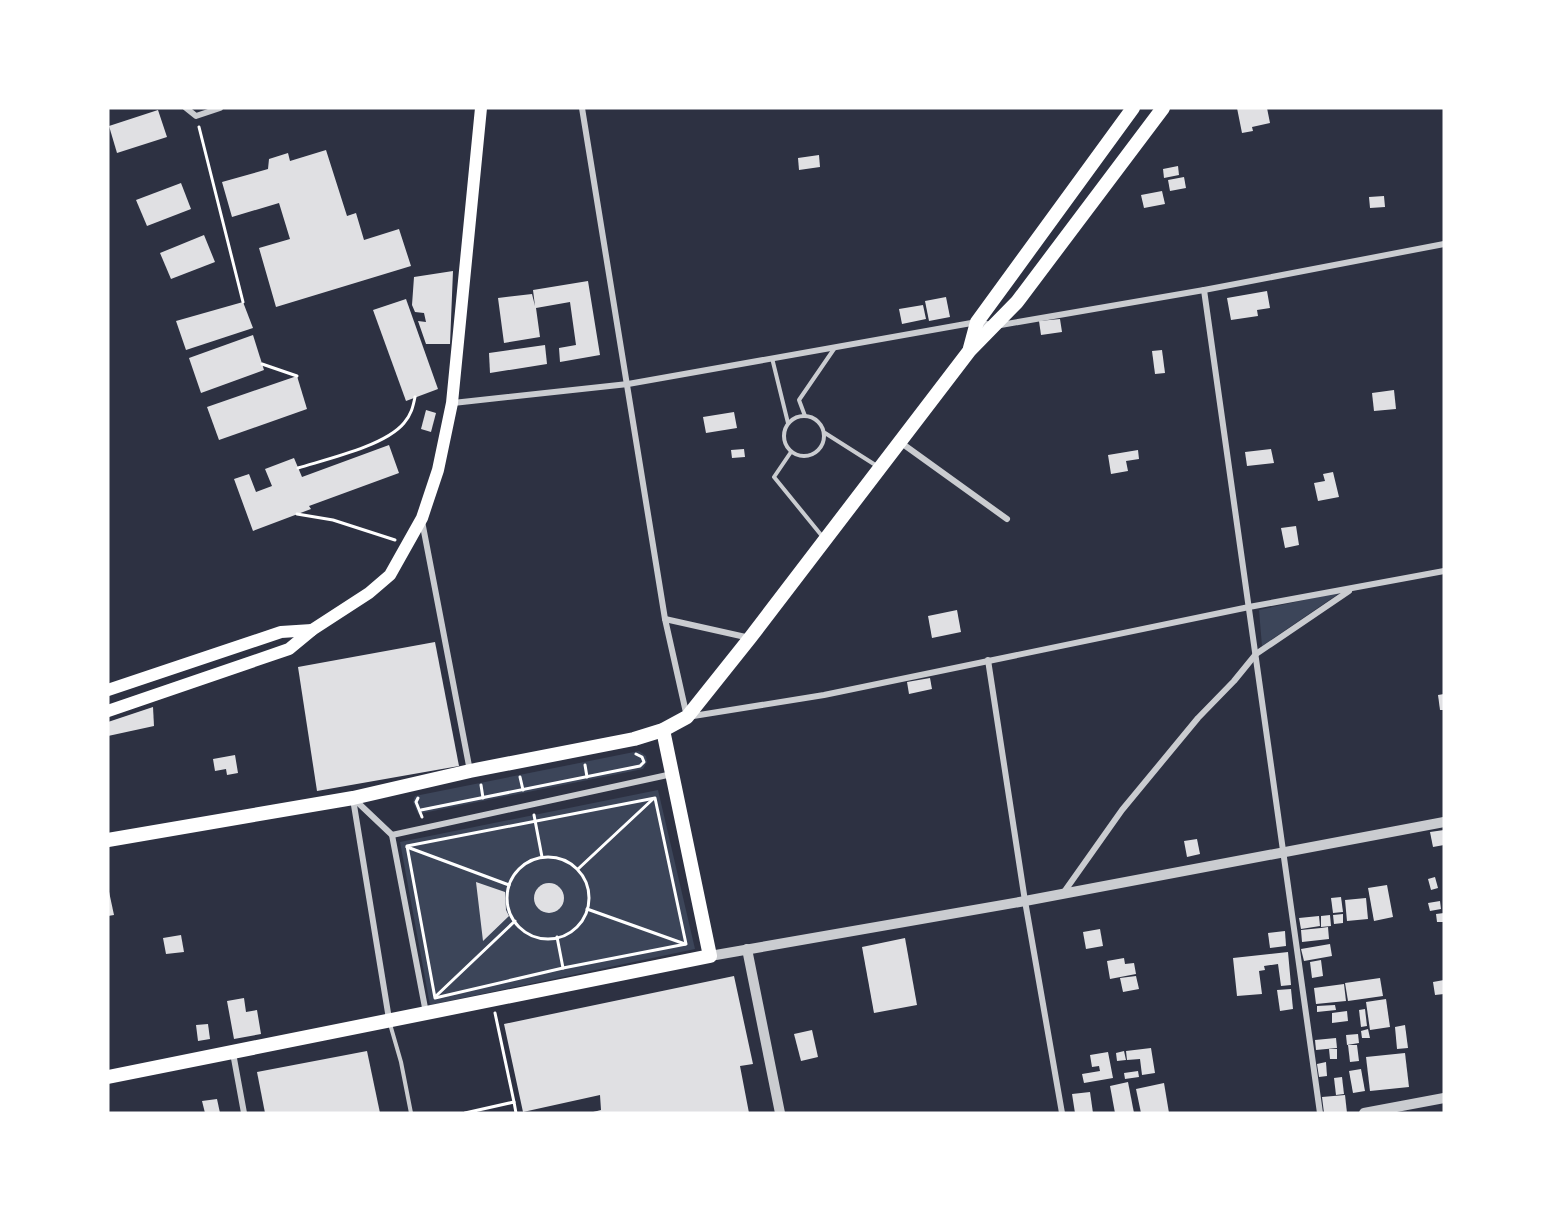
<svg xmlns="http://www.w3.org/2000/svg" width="1552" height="1221" font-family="Arial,sans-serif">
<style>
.green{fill:#3c4559}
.building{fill:#e0e0e3}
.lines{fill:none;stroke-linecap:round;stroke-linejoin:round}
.path{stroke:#fff;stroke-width:3}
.service{stroke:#caccd0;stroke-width:4}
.minor{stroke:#caccd0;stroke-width:6}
.tertiary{stroke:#caccd0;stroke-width:10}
.secondary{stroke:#fff;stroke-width:12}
.primary{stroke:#fff;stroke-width:14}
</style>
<rect width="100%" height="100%" fill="#2d3142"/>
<g class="green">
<path d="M1341 592 1262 646 1259 610Z"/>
<path d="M639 751 646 756 647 762 643 769 418 814 413 802 415 796Z"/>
<path d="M658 790 695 949 430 1005 400 842Z"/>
</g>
<g class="building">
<path d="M1237 108H1267L1270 123 1252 127 1253 131 1242 133Z"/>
<path d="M158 110 167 137 117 153 109 126Z"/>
<path d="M326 150 347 216 356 213 364 240 399 229 411 266 276 307 259 248 290 239 279 203 232 217 222 182 268 169 269 159 288 153 290 161Z"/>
<path d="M819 155 820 167 799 170 798 158Z"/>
<path d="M1178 166 1179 175 1164 178 1163 169Z"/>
<path d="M1184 177 1186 188 1170 191 1168 180Z"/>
<path d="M181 183 191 209 147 226 136 200Z"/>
<path d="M1162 191 1165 204 1144 208 1141 195Z"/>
<path d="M1384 196 1385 207 1370 208 1369 197Z"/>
<path d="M204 235 215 262 171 279 160 253Z"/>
<path d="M453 271 450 344H426L418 321 426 322 424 313 415 312 412 305 414 277Z"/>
<path d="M588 281 600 355 560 362 559 348 576 345 570 302 536 308 540 337 504 343 498 298 532 294 535 306 533 290Z"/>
<path d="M1267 291 1270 308 1257 310 1258 316 1231 320 1227 298Z"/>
<path d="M946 297 950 317 929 321 925 301Z"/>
<path d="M406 299 438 389 406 401 373 310Z"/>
<path d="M243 302 253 328 186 350 176 321Z"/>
<path d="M923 305 926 319 902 324 899 309Z"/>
<path d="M1060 319 1062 332 1041 335 1039 321Z"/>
<path d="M253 335 264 370 201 393 189 358Z"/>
<path d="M545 345 547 364 490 373 489 353Z"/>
<path d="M1162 350 1165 373 1155 374 1152 351Z"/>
<path d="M297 376 307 409 219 440 207 407Z"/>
<path d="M1394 390 1396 409 1374 411 1372 393Z"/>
<path d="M426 410 436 413 431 432 421 429Z"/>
<path d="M734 412 737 428 706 433 703 417Z"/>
<path d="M389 445 399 473 309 506 311 509 253 531 234 479 249 474 256 492 272 486 265 469 294 458 302 477Z"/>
<path d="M744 449 745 457 732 458 731 450Z"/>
<path d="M1271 449 1274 463 1247 466 1245 452Z"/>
<path d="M1138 450 1139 459 1126 461 1128 471 1111 474 1108 455Z"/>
<path d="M1333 472 1339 497 1318 501 1314 483 1325 481 1323 474Z"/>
<path d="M1296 526 1299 545 1285 548 1281 528Z"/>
<path d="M957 610 961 632 932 638 928 616Z"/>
<path d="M435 642 459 766 317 791 298 667Z"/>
<path d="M930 678 932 689 909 694 907 682Z"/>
<path d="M1444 694V710H1440L1438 695Z"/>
<path d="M153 707 154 726 108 736V722Z"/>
<path d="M235 755 238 773 227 775 226 769 215 771 213 759Z"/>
<path d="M1444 830V845L1433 847 1430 832Z"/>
<path d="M1197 839 1200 854 1187 857 1184 841Z"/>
<path d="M1435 877 1438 888 1431 890 1428 879Z"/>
<path d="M476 882 505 892 506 910 509 916 483 941Z"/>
<circle cx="549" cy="898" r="15"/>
<path d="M1387 885 1393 917 1374 921 1368 888Z"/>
<path d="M108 887 114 915 108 916Z"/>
<path d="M1341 897 1343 912 1333 913 1331 898Z"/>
<path d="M1366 898 1368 919 1347 921 1345 900Z"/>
<path d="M1440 901 1441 909 1430 911 1428 903Z"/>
<path d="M1444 913V922H1437L1436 914Z"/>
<path d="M1343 914V923L1334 924 1333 915Z"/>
<path d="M1330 915 1331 926 1321 927V916Z"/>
<path d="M1319 916 1320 926 1301 929 1299 918Z"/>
<path d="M1328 927 1329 939 1302 942 1301 930 1321 928V930V928Z"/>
<path d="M1100 929 1103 946 1086 949 1083 932Z"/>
<path d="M1285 931 1286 946 1270 948 1268 933Z"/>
<path d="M181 935 184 952 166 954 163 938Z"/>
<path d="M905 938 917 1005 874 1013 862 947Z"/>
<path d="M1330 944 1332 956 1304 961 1301 949Z"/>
<path d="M1288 952 1291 985 1281 986 1278 964 1264 966 1265 970 1259 971 1262 994 1237 996 1233 958Z"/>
<path d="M1124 958 1125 964 1134 963 1136 974 1110 979 1107 961Z"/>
<path d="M1321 960 1323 976 1312 978 1310 962Z"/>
<path d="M734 976 753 1064 740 1066 749 1113H589L601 1110 600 1095 523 1112 504 1024Z"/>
<path d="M1136 976 1139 989 1123 992 1120 978Z"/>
<path d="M1380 978 1383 996 1348 1001 1345 983Z"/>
<path d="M1444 980V994L1435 995 1433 982Z"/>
<path d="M1344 984 1346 1001 1316 1004 1314 988Z"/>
<path d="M1291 989 1293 1009 1280 1011 1277 990Z"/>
<path d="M244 998 246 1012 257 1010 261 1034 234 1039 227 1001Z"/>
<path d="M1386 999 1390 1027 1370 1030 1366 1002Z"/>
<path d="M1335 1005 1336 1010 1317 1012V1006Z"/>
<path d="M1365 1009 1367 1026 1361 1027 1359 1010Z"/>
<path d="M1347 1011 1348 1021 1332 1023V1013Z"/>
<path d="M208 1024 210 1039 198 1041 196 1025Z"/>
<path d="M1405 1025 1408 1048 1397 1049 1395 1027Z"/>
<path d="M1368 1029 1370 1038H1362L1361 1031Z"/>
<path d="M812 1030 818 1057 801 1061 794 1034Z"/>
<path d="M1358 1034 1359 1043 1347 1045 1346 1035Z"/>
<path d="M1336 1038 1337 1048 1316 1050 1315 1040Z"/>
<path d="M1348 1045H1357L1359 1061 1350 1062Z"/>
<path d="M1151 1048 1155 1073 1142 1075 1140 1059 1127 1060 1126 1051Z"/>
<path d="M1329 1049H1337V1059H1330Z"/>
<path d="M367 1051 380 1113H265L257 1072Z"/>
<path d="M1124 1051 1126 1060 1117 1061 1116 1053Z"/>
<path d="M1108 1052 1113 1078 1084 1083 1082 1074 1100 1071 1099 1066 1092 1067 1090 1055Z"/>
<path d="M1405 1053 1409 1087 1370 1091 1366 1057Z"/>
<path d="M1326 1062 1327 1076 1319 1077 1317 1064Z"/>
<path d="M1361 1069 1365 1091 1353 1093 1349 1071Z"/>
<path d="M1138 1071 1139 1077 1125 1079 1124 1073Z"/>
<path d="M1342 1077 1344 1094 1336 1095 1334 1078Z"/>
<path d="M1128 1082 1134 1113H1115L1110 1086Z"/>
<path d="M1164 1083 1169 1113H1141L1136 1089Z"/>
<path d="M1090 1092 1093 1113H1075L1072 1094Z"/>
<path d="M1345 1095 1347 1113H1324L1322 1097Z"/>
<path d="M217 1099 220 1113H205L202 1101Z"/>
</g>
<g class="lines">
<g class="path">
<path d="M199 127 243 302"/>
<path d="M262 364 297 376"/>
<path d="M298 468C327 459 385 446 404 423 411 415 413 407 415 397"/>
<path d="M297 514 333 520 395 540"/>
<path d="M585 765 587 777"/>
<path d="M520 777 523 790"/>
<path d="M481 785 483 798"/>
<path d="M418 798 416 802 422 817"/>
<path d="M655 798 686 944 563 968 435 998 407 846Z"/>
<path d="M421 810 640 766 644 762 642 757 636 754"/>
<path d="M534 815 542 857"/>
<path d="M407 847 509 885"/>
<circle cx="548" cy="898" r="41"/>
<path d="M578 869 653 799"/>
<path d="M587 909 685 944"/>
<path d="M557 937 563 968"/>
<path d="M436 996 515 921"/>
<path d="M495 1013 514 1102"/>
<path d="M465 1113 514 1102 516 1113"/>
</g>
<g class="service">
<path d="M772 358 788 423"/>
<circle cx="804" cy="436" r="20"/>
<path d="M805 416 799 400 834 349"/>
<path d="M825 433 877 466"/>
<path d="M791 452 774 477 822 536"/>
<path d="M390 1024 401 1062 411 1113"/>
</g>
<g class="minor">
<path d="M186 108 196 116 220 108"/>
<path d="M582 108 665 619 687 717 824 695 1249 607 1444 571"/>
<path d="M1204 290 1320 1113"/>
<path d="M453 403 628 384 977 322 995 326 1204 290 1444 244"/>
<path d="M900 442 1007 519"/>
<path d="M422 521 470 771"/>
<path d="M665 619 750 638"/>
<path d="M988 660 1025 901 1062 1113"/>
<path d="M353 798 392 835 426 1013"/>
<path d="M353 799 389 1019"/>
<path d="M392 835 672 774"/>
<path d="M1064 892 1122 810 1198 718 1234 681 1256 654 1349 591"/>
<path d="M233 1053 244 1113"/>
</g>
<g class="tertiary">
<path d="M747 949 780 1113"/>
<path d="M710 956 1025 901 1444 822"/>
<path d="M1364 1113 1444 1098"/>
</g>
<g class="secondary">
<path d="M108 690 281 632 312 630"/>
<path d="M108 711 289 649 312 630 369 593 390 575 422 518 438 470 452 403 481 108"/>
</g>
<g class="primary">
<path d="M970 348 977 322 1133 108"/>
<path d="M108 840 353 798 470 771 634 739 663 730 687 717 750 638 970 350 1017 302 1163 108"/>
<path d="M108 1077 710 956 663 730"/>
</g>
</g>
<rect width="1552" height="1221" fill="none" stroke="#ffffff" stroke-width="219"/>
</svg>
